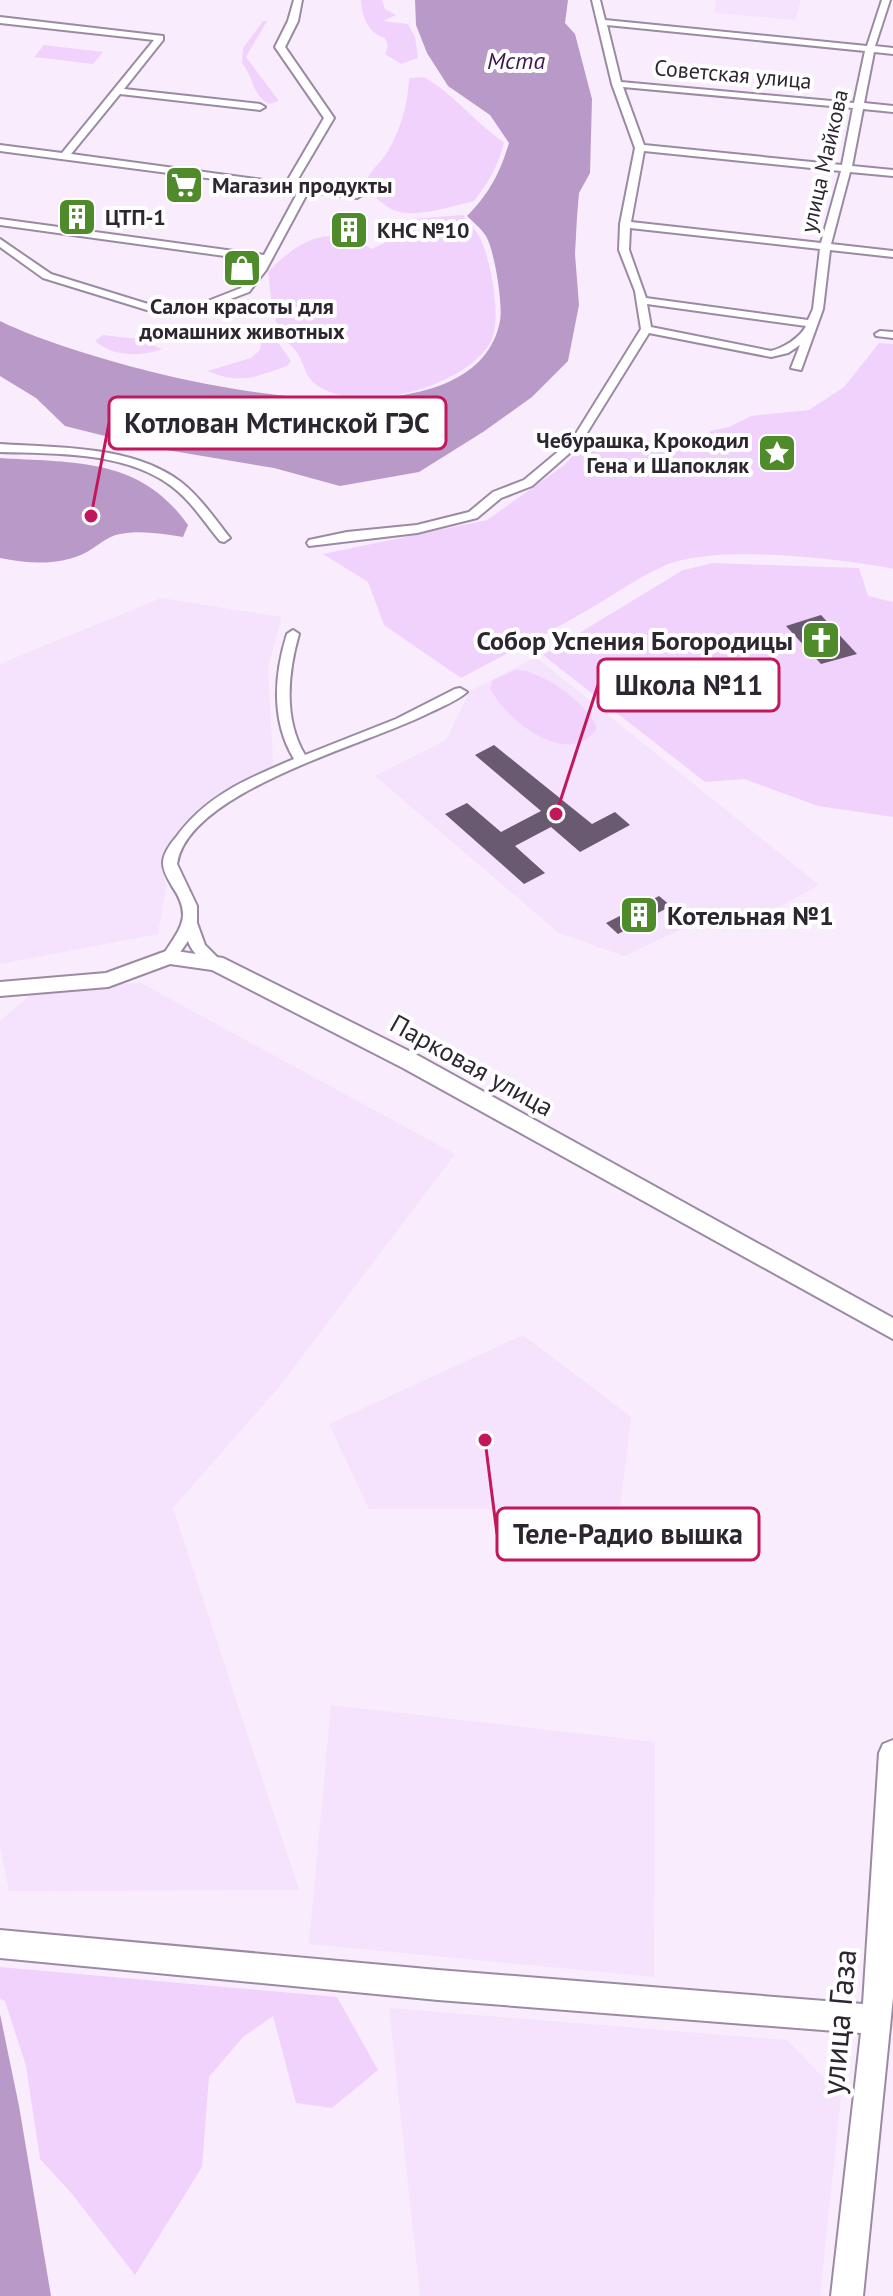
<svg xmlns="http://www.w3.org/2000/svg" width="893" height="2296" font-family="'PT Sans',sans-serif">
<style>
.built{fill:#f5e2fd}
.green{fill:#f0d2fd}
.water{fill:#b999c7}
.building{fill:#6a5a71}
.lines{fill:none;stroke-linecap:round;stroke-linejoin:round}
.street-casing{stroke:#9b8aa3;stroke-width:4}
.secondary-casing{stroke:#9b8aa3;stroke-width:4}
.street{fill:#fff;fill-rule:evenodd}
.secondary{fill:#fff;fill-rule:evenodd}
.labels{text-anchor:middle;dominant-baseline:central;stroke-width:8;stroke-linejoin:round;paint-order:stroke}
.far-street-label{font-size:22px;fill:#2d2630;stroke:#fff}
.far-poi-label{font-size:22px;font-weight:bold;fill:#2d2630;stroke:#fff;text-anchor:start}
.far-water-label{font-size:24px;font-style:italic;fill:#411750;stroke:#fff}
.poi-label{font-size:26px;font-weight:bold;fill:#2d2630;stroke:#fff;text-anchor:end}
.street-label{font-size:26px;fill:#2d2630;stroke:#fff}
.near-street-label{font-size:32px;fill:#2d2630;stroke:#fff}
.leader{fill:none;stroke:#c2185b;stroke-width:3}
.callout-dot{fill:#c2185b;stroke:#fff;stroke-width:3}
.callout{fill:#fff;stroke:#c2185b;stroke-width:3}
.callout-label{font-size:28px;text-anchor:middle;font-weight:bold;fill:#2d2630}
</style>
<rect width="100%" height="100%" fill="#f9edfd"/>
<g class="built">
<path d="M716 0H801L795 20 714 13Z"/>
<path d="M161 598 282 617 268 668 274 780 211 802 162 865 166 888 158 934 0 964V664Z"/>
<path d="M536 657 819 885 779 907 710 916 624 956 559 933 375 776 446 740 470 691Z"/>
<path d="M141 983 455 1154 280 1386 173 1508 299 1890 9 1891 0 1846V1021L37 989Z"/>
<path d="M523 1335 631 1417 620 1509H369L329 1424Z"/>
<path d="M331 1705 655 1742 654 1977 309 1944Z"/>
<path d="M389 2008 787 2040 841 2096 820 2296H420Z"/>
</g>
<g class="green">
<path d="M361 0H382L385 9 396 15 383 21 408 24 415 37 418 58 401 64 385 54 388 46 385 38C368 33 362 17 361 0Z"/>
<path d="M263 21H267L246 57 279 101 269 104C251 94 254 77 242 63L243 48Z"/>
<path d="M44 45 103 52 93 64 34 57Z"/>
<path d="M424 77C455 95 474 122 504 142 499 165 488 183 474 201 452 206 419 218 396 211 384 207 375 195 364 188 370 168 379 166 388 151 401 129 408 103 409 78Z"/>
<path d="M463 215C469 223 477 231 481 240 491 262 502 319 491 341 467 388 351 419 312 381 306 374 304 367 301 360 299 352 288 344 283 336 271 316 271 294 268 272 301 238 328 224 372 249L388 241 390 229 399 220Z"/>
<path d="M270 331 291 361 287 366C254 377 242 385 207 371L251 358 260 350 262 332Z"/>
<path d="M103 335 139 339 162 349C141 357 113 357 95 341Z"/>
<path d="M879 343 893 344V569C840 558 712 544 664 566 634 579 607 600 579 615 541 637 500 657 461 678L384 625 368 582 323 554 487 520 563 466 595 433 699 448 710 431 729 427 751 416 809 410 844 387Z"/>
<path d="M713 563 859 568 868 596 893 602V817L818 806 744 779 705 782 543 655 683 570Z"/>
<path d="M515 670C541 669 589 705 597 728 569 770 506 721 490 688L493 680Z"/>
<path d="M0 1967 337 1997 378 2070 332 2108 296 2103 273 2016 243 2037 209 2077 202 2167 135 2275 72 2194 40 2159 26 2066 5 2001 0 1999Z"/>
</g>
<g class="water">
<path d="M415 0H568L565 23 575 34 592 99 590 173 579 193 577 217 575 254 579 305 568 361 532 397 483 432 419 472 340 486 274 468 149 447 65 426 36 398 0 376V321C90 366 471 472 500 321 503 305 495 254 487 238 483 230 473 222 467 216 489 194 500 173 509 143L490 115 448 86 427 53 416 25Z"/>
<path d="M0 458C75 463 140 457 188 525L183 537C162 534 141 530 120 534 108 536 97 546 87 552 60 566 29 564 0 558Z"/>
<path d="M0 2014 19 2106 51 2296H0Z"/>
</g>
<g class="building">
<path d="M821 615 857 654 821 664 786 626Z"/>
<path d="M494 745 592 824 615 812 630 825 580 852 551 827 515 846 545 873 524 884 445 814 467 803 501 832 541 811 475 755Z"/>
<path d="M659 896 671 906 618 934 606 923Z"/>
</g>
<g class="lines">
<defs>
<g id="street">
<path d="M294 0H302L298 21 285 47 334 118 295 184 357 192 362 195 357 198 308 192 266 270 249 292 191 314 147 310 43 278 0 247V239L51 274 148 304 190 308 241 288 261 261 0 225V219L264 255 299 190 0 151V145L62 153 154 40 0 23V17L163 36V40L124 89 260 104 265 107 260 110 120 94 71 154 286 183 324 118 275 47 288 21Z"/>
<path d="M592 0H600L605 20 867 46 882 0H890L875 46 893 48V54L874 52 864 103 893 106V112L863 109 852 166 893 170V176L850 172 831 244 893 251V257L830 250 823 309 801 370 791 368 800 345 788 353 771 357 649 333 580 444 532 486 501 498 477 518 417 533 309 546 307 543 309 540 347 532 417 525 469 512 493 492 524 480 572 440 641 329 635 291 619 250 620 224 635 148 612 84ZM607 25 865 51 854 103 621 82ZM623 87 853 108 842 165 644 145ZM644 151 841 171 821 243 631 222ZM630 228 820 249 813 309 808 320 646 298 629 250ZM647 304 806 326C800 338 783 348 771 351L651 327Z"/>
<path d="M880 331 893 332V338L876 336 875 334Z"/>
<path d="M0 444C58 448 132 445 181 482 200 497 215 519 230 538L224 542 220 541C204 522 190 499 170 485 123 451 55 454 0 452Z"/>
<path d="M293 630 299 634C288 672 283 719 305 755L396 719 455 689 460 688 467 692C457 701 441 707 429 713 369 744 188 790 177 864L197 906V923L205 945 223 963 216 968C204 964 192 953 188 941L174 961H164L162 957C179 929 194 918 172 886 168 879 163 871 163 863 163 853 171 843 177 836 207 795 249 778 294 759 271 721 274 675 287 634Z"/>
</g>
<g id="secondary">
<path d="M169 950 223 958 419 1056 893 1318V1339L403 1068 212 970 170 964 108 987 0 996V982L106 973Z"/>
<path d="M893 1740V1997L863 2296H831L861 2033 438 2000 0 1958V1930L438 1970 863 2004 879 1753 883 1744Z"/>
</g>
</defs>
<use href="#street" class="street-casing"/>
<use href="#secondary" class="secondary-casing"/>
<use href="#street" class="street"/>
<use href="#secondary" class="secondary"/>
</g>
<defs>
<symbol id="supermarket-square" viewBox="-11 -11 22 22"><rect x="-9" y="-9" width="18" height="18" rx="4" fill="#4f8b2a" stroke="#fff"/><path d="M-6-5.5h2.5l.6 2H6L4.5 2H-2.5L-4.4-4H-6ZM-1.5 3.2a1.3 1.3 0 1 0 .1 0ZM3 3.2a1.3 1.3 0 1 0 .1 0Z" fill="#fff"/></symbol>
<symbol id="building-square" viewBox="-11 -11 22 22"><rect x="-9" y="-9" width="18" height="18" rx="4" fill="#4f8b2a" stroke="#fff"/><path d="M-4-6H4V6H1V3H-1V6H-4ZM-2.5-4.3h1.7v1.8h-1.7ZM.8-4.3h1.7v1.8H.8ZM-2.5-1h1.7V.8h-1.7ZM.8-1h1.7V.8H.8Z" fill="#fff"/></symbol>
<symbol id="shop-square" viewBox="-11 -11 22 22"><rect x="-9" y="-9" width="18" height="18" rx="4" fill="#4f8b2a" stroke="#fff"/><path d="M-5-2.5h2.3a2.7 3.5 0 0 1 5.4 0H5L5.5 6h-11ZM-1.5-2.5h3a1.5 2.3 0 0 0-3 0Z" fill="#fff"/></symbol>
<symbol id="sight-square" viewBox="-11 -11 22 22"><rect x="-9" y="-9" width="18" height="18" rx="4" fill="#4f8b2a" stroke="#fff"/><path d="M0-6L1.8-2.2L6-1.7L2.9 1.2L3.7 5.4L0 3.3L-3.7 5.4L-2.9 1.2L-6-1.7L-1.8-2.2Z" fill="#fff"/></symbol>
<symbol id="church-square" viewBox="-11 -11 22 22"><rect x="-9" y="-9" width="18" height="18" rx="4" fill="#4f8b2a" stroke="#fff"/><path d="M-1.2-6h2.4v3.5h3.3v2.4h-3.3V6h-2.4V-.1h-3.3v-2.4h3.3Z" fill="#fff"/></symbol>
</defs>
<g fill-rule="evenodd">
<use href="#supermarket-square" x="162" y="163" width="44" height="44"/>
<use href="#building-square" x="55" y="195" width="44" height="44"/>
<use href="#building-square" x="327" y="208" width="44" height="44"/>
<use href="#shop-square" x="220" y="246" width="44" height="44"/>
<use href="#sight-square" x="755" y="431" width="44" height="44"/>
<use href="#church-square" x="799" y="618" width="44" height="44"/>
<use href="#building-square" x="617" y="893" width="44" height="44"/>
</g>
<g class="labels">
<g class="far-street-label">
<text transform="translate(733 74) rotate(5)">Советская улица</text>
<text transform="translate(824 161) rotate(-77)">улица Майкова</text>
</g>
<g class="far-poi-label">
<text x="212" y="185">Магазин продукты</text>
<text x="105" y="217">ЦТП-1</text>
<text x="377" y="230">КНС №10</text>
<text x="242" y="306" text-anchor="middle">Салон красоты для<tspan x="242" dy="25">домашних животных</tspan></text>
<text x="749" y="440" text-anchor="end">Чебурашка, Крокодил<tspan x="749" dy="25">Гена и Шапокляк</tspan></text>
</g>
<g class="far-water-label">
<text x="516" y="60">Мста</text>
</g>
<g class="poi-label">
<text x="793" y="640">Собор Успения Богородицы</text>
<text x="667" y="915" text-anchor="start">Котельная №1</text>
</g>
<g class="street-label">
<text transform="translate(472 1065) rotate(29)">Парковая улица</text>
</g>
<g class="near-street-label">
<text transform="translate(838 2022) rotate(-85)">улица Газа</text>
</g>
</g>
<path class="leader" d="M91 516L109 423M556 814L598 685M485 1440L497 1534"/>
<g class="callout-dot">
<circle cx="91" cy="516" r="8"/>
<circle cx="556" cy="814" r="8"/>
<circle cx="485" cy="1440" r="8"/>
</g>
<g class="callout">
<rect x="109" y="397" width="337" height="52" rx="8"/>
<rect x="598" y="659" width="181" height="52" rx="8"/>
<rect x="497" y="1508" width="262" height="52" rx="8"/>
</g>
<g class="callout-label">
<text x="277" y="433">Котлован Мстинской ГЭС</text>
<text x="689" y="695">Школа №11</text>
<text x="628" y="1544">Теле-Радио вышка</text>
</g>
</svg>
